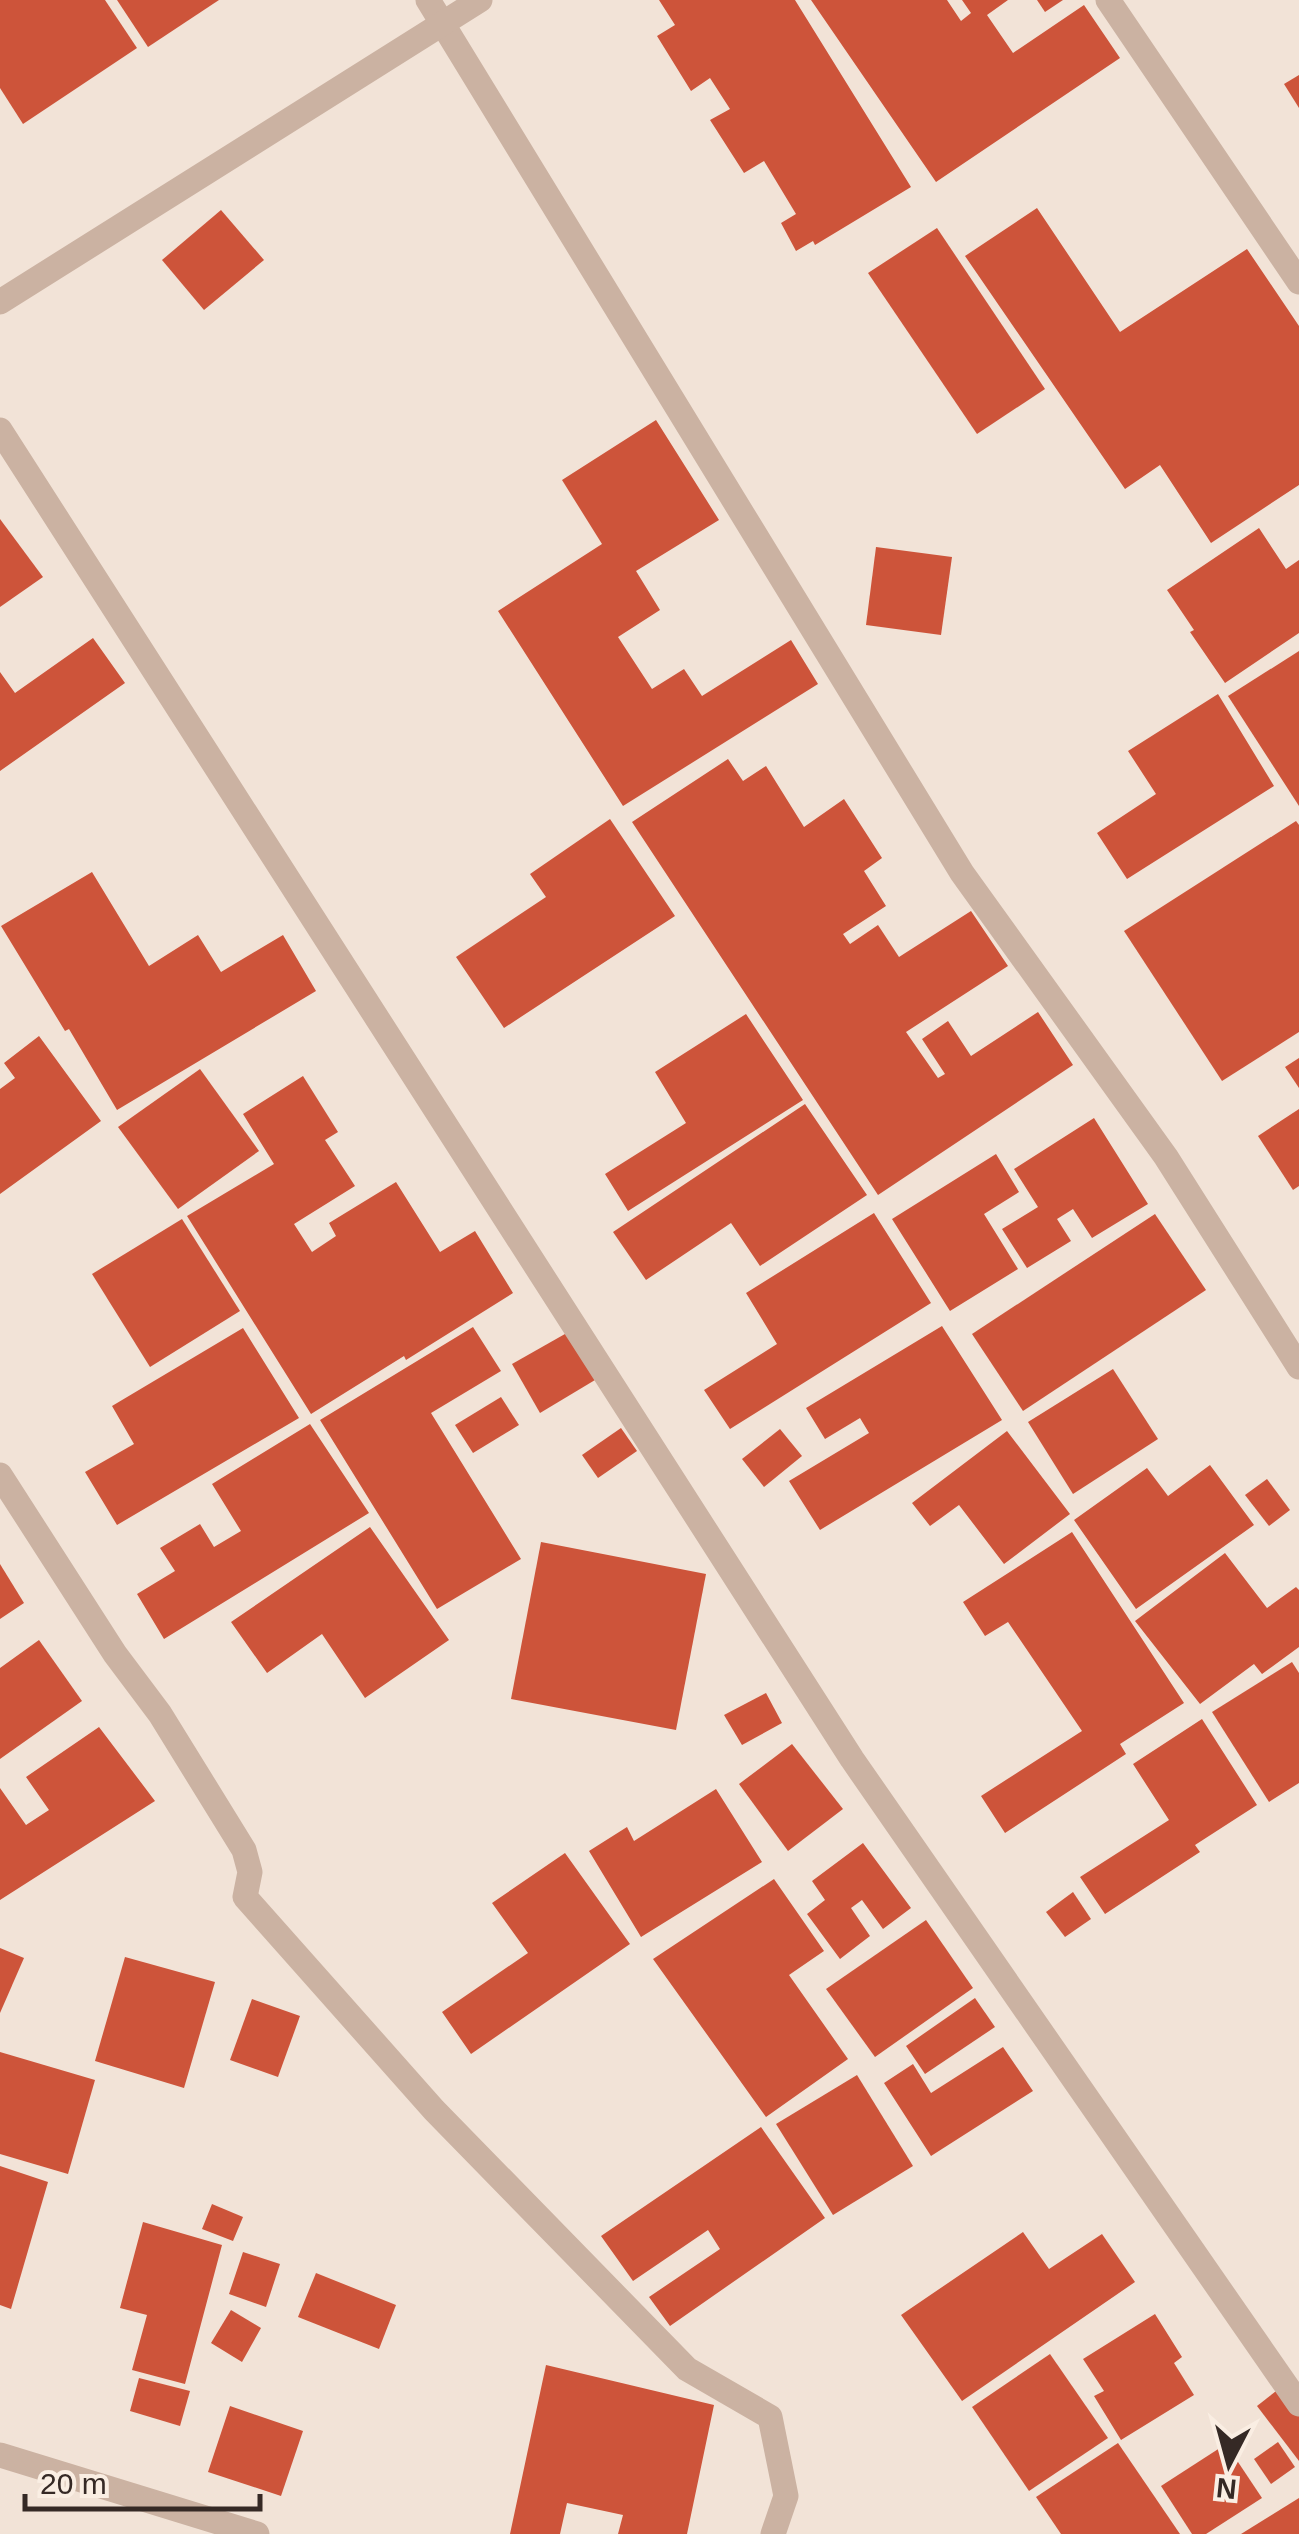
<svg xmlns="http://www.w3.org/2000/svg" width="1299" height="2534" font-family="Helvetica,sans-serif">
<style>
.building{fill:#cd543a}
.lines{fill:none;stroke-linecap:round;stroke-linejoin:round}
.minor{stroke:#cbb2a2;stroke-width:25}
</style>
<rect width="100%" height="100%" fill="#f2e3d7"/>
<g class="building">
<path d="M0 0H105L137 48 23 124 0 88Z"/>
<path d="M117 0H219L148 47Z"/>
<path d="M659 0H795L911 187 815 245 813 241 796 251 781 223 796 214 764 161 744 173 710 120 730 109 710 78 691 91 657 36 675 25Z"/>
<path d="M811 0H947L961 21 971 13 962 0H1008L987 15 1013 53 1084 5 1120 58 936 182Z"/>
<path d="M1037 0H1063L1045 12Z"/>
<path d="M1299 75V108L1284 84Z"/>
<path d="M1037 208 1120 332 1247 249 1299 326V485L1211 543 1160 465 1125 489 965 256Z"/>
<path d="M221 210 264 260 204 310 162 260Z"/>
<path d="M937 228 1045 389 977 434 868 273Z"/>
<path d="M656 420 719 520 636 571 660 610 618 637 652 689 684 669 702 696 791 640 818 684 623 806 498 611 602 544 562 480Z"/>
<path d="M0 519 43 577 0 607Z"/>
<path d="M1259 528 1286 569 1299 560V633L1225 683 1190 632 1194 630 1167 590Z"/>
<path d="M876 547 952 557 941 635 866 625Z"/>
<path d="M93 638 125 683 0 771V672L15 693Z"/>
<path d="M1299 651V806L1228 696Z"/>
<path d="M1218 694 1274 786 1127 879 1097 833 1156 794 1128 751Z"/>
<path d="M728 759 743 781 766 766 804 827 844 799 882 858 864 871 886 906 843 934 850 944 878 925 899 957 971 911 1008 966 906 1032 938 1078 945 1074 922 1039 948 1021 971 1056 1038 1012 1073 1065 878 1195 632 822Z"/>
<path d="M610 819 675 916 504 1028 456 957 546 897 530 874Z"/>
<path d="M1296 821 1299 825V1032L1222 1081 1124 931Z"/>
<path d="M92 872 149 966 198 935 221 972 283 935 316 991 117 1110 69 1029 65 1031 1 926Z"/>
<path d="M746 1014 803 1100 628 1211 605 1174 686 1123 655 1072Z"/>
<path d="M39 1036 101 1121 0 1194V1089L15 1078 4 1063Z"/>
<path d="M1299 1058V1088L1285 1067Z"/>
<path d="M200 1069 259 1151 178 1209 118 1127Z"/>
<path d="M303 1076 338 1132 325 1140 355 1186 294 1224 312 1252 336 1236 329 1223 396 1182 440 1252 475 1231 513 1293 406 1360 404 1356 311 1414 187 1216 274 1164 243 1114Z"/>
<path d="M805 1104 867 1195 760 1266 731 1223 646 1280 613 1232Z"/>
<path d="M1299 1109V1186L1293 1190 1258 1136Z"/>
<path d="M1094 1118 1148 1204 1092 1238 1073 1209 1057 1219 1071 1241 1027 1268 1002 1229 1038 1207 1014 1169Z"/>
<path d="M996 1154 1019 1192 984 1214 1018 1269 950 1311 892 1219Z"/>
<path d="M874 1213 931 1303 730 1429 704 1390 777 1344 746 1293Z"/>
<path d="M1155 1214 1206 1290 1023 1411 972 1334Z"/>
<path d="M182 1219 240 1311 150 1367 92 1274Z"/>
<path d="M942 1326 1002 1420 820 1530 789 1481 869 1433 860 1418 825 1439 806 1408Z"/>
<path d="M473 1327 501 1371 431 1413 521 1559 437 1609 320 1420Z"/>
<path d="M243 1328 299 1418 117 1525 85 1472 134 1444 112 1406Z"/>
<path d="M572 1330 600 1377 540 1413 512 1364Z"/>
<path d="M1113 1369 1158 1439 1073 1494 1028 1422Z"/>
<path d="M501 1397 519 1425 473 1453 455 1425Z"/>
<path d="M310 1424 369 1513 164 1639 137 1594 175 1571 160 1548 200 1524 214 1547 241 1531 212 1484Z"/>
<path d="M621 1428 637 1451 598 1478 582 1455Z"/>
<path d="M780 1429 802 1456 764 1487 742 1459Z"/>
<path d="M1007 1431 1070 1514 1004 1564 959 1505 930 1526 912 1503Z"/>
<path d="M1210 1465 1254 1525 1136 1609 1074 1520 1147 1468 1168 1496Z"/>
<path d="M1267 1479 1290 1510 1269 1526 1245 1495Z"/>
<path d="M370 1527 449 1640 365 1698 322 1634 267 1673 231 1622Z"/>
<path d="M1072 1532 1184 1703 1120 1744 1126 1754 1005 1833 981 1796 1082 1731 1008 1622 985 1636 963 1602Z"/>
<path d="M541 1542 706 1574 676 1730 511 1699Z"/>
<path d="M1225 1553 1267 1608 1296 1587 1299 1590V1647L1262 1674 1254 1664 1200 1704 1135 1621Z"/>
<path d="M0 1564 24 1603 0 1619Z"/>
<path d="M39 1640 82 1701 0 1759V1668Z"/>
<path d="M1292 1662 1299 1673V1783L1269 1802 1212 1712Z"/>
<path d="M766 1693 782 1723 742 1745 724 1715Z"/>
<path d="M1202 1719 1257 1805 1195 1845 1200 1852 1105 1914 1080 1877 1169 1820 1133 1764Z"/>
<path d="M99 1727 155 1801 0 1900V1788L26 1825 49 1810 26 1777Z"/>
<path d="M792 1744 843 1809 788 1851 739 1784Z"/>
<path d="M716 1789 762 1862 641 1937 589 1851 627 1827 634 1841Z"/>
<path d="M863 1843 911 1908 883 1929 862 1900 851 1908 870 1936 840 1959 807 1914 825 1900 812 1881Z"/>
<path d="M565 1853 630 1944 471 2054 442 2012 528 1953 492 1903Z"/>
<path d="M774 1879 824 1951 789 1975 848 2059 766 2117 653 1959Z"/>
<path d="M1073 1892 1091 1919 1065 1937 1046 1912Z"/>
<path d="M926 1920 973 1988 875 2057 826 1989Z"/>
<path d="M0 1948 24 1958 0 2013Z"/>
<path d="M125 1957 215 1982 184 2088 95 2061Z"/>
<path d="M975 1998 995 2027 925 2074 906 2046Z"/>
<path d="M252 1999 300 2016 278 2077 230 2060Z"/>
<path d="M1003 2047 1033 2091 931 2156 884 2083 913 2064 931 2093Z"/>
<path d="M0 2052 95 2080 68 2174 0 2154Z"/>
<path d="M857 2075 913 2166 833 2215 776 2124Z"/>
<path d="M761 2127 825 2218 670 2326 649 2297 720 2249 708 2230 633 2281 601 2236Z"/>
<path d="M0 2166 48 2182 11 2309 0 2305Z"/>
<path d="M212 2204 243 2217 233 2241 202 2229Z"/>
<path d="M143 2222 222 2245 185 2384 132 2370 147 2315 120 2308Z"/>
<path d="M1023 2232 1049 2269 1102 2234 1135 2282 962 2401 901 2315Z"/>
<path d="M243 2252 280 2264 266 2307 229 2294Z"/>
<path d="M316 2273 396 2305 379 2349 298 2317Z"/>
<path d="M231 2310 261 2328 242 2362 211 2343Z"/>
<path d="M1155 2314 1182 2357 1174 2363 1194 2395 1121 2440 1094 2396 1104 2391 1083 2359Z"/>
<path d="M1050 2354 1108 2438 1029 2491 972 2407Z"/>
<path d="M546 2365 714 2405 687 2534H618L623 2515 567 2503 560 2534H510Z"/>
<path d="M139 2378 190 2391 180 2426 130 2411Z"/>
<path d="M1280 2388 1299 2413V2461L1257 2406Z"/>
<path d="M230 2406 303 2431 281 2496 208 2472Z"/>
<path d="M1278 2442 1295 2467 1271 2484 1254 2459Z"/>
<path d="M1118 2443 1180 2534H1061L1036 2497Z"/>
<path d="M1226 2444 1262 2498 1206 2534H1192L1161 2486Z"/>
<path d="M1299 2498V2534H1241Z"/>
</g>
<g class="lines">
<g class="minor">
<path d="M428 0 962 873 1166 1157 1299 1367"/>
<path d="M1108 0 1299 282"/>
<path d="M0 302 480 0"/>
<path d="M0 430 852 1759 1299 2404"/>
<path d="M0 1475 115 1654 160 1714 244 1850 250 1872 245 1897 434 2110 687 2369 770 2417 786 2496 773 2534"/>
<path d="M0 2455 257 2534"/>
</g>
</g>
<g transform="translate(1229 2464) rotate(186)" stroke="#faeee3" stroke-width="8" paint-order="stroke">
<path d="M0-8L18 38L0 25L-18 38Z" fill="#352925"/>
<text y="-15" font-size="28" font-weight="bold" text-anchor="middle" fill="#352925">N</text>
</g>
<path d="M25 2494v15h235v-15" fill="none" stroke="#352925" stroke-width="5"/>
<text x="40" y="2494" font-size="30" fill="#352925" stroke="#faeee3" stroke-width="8" paint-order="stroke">20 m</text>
</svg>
